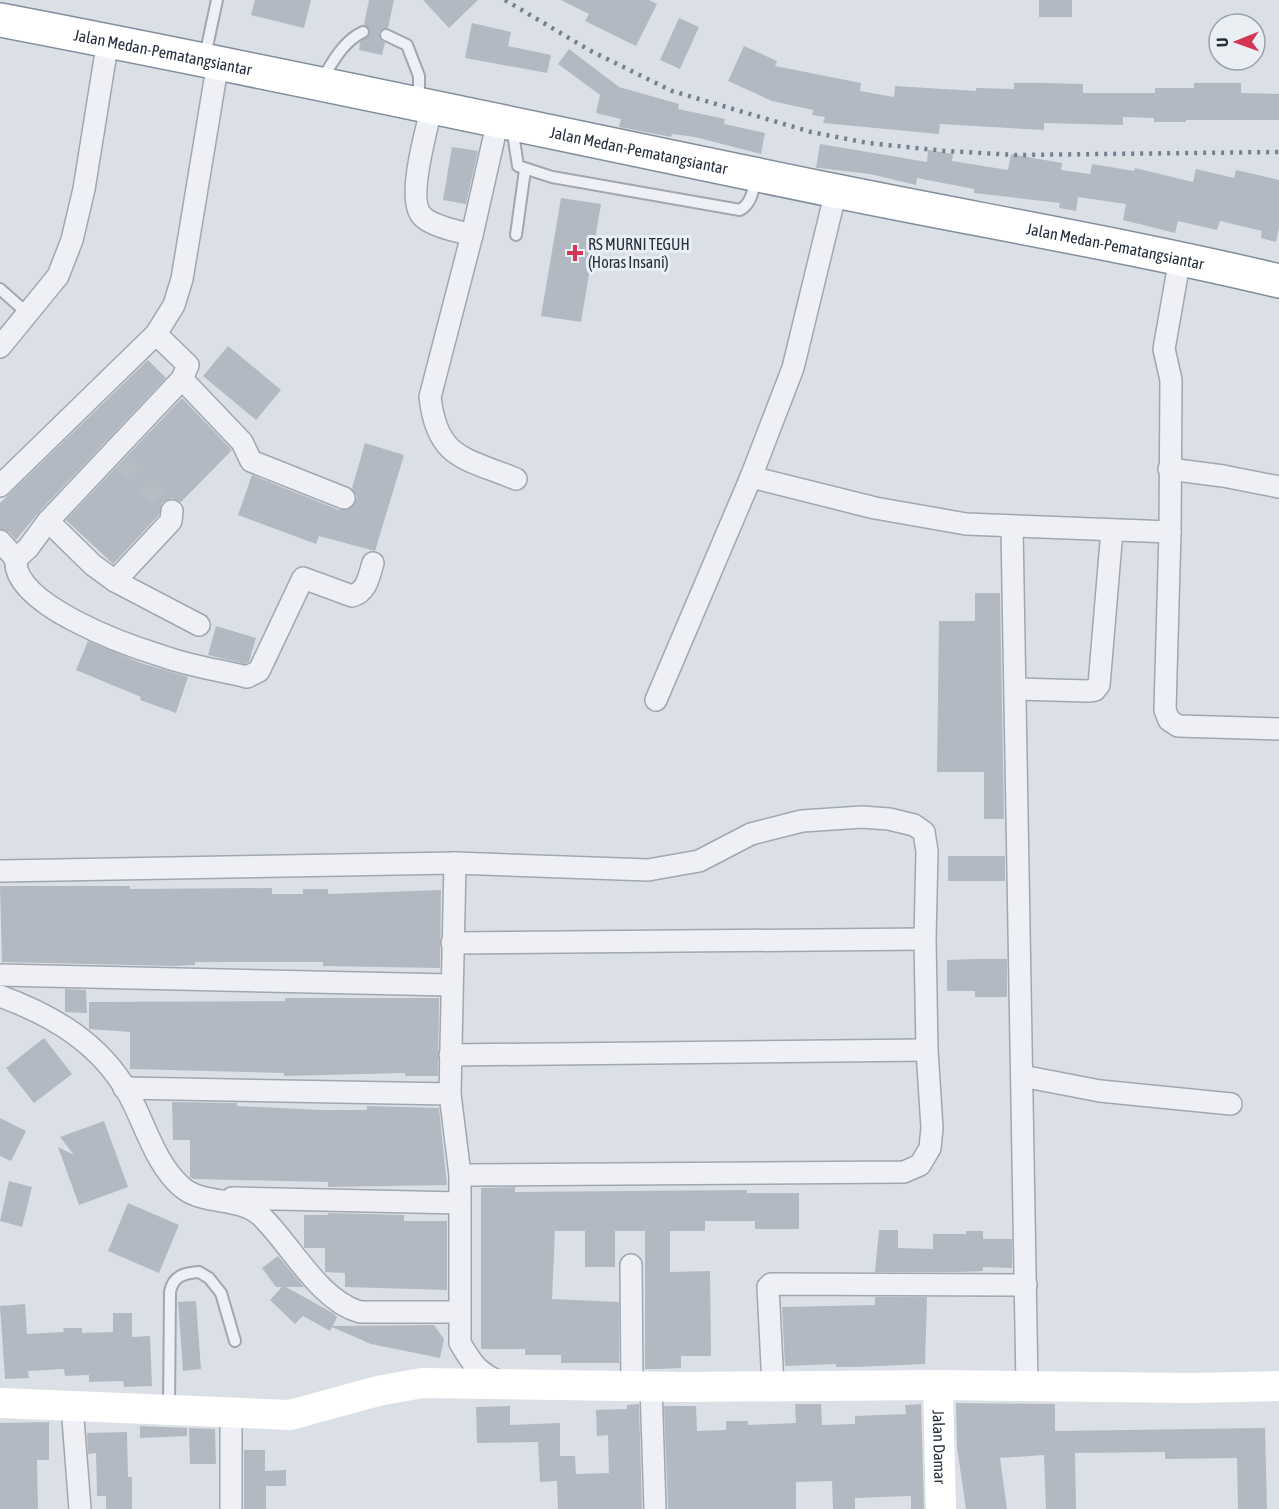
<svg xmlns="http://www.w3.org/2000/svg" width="1279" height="1509" font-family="'Asap Condensed',sans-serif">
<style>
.building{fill:#b2b9c3}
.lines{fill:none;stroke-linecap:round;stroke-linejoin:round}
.street-tunnel{stroke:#b6bcc4;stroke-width:21;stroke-dasharray:21 10;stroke-linecap:butt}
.lane-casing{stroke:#a0a7b0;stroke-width:14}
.street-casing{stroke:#a0a7b0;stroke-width:24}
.highway-casing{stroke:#818e9e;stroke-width:36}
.lane{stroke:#eef0f5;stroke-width:10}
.street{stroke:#eef0f5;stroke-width:21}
.secondary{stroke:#fff;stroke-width:30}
.highway{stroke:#fff;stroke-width:33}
.rail{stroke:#748091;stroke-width:4.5;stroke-dasharray:3 6;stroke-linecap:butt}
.poi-dot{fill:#d53655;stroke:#eaeff4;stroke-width:2}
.labels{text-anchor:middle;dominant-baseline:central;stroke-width:6;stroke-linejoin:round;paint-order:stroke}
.street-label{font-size:16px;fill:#242e3d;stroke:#eaeff4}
.poi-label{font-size:16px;fill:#242e3d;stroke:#eaeff4;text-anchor:start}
</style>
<rect width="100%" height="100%" fill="#dbe0e6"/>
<g class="building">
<path d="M255 0H311L304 28 251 15Z"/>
<path d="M369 0H394L388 28 379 32 380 39 385 43 382 55 359 50 360 42 370 33 364 25Z"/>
<path d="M423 0H478L449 28Z"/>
<path d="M561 0H649L657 4 636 46 585 21 589 14Z"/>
<rect x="1039" y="0" width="33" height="17"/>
<path d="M679 18 699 27 680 69 660 60Z"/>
<path d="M472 23 511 32 508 46 551 55 547 73 465 58Z"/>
<path d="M744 46 777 61 775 66 861 83 860 91 894 97 895 86 976 91V88L1014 89V83H1044L1083 84V93H1155V88H1194V83H1241V93L1279 94V120H1186V122H1154V118L1123 117V125L1044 123V130L940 124 939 134 823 123 825 117 812 115 813 110 772 101 728 81Z"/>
<path d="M569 49 619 87 679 104 678 109 725 119 724 124 765 133 761 154 695 137 672 134 671 137 619 127 621 119 596 113 600 95 558 64Z"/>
<path d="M820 144 927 162 928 150 953 154 952 161 1008 170 1011 154 1062 163 1061 170 1090 174 1092 164 1134 171 1135 168 1193 182 1196 169 1234 178 1236 170 1279 180V227L1276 242 1261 238 1262 231 1220 221 1217 230 1178 221 1175 233 1123 220 1126 204 1078 197 1076 211 1059 208 1060 203 974 193V189L917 178 916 185 870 174 819 168H816Z"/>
<path d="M452 147 478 151 466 204 443 200Z"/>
<path d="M561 198 601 204 581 322 541 316Z"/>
<path d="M228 346 281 390 256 420 203 376Z"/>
<path d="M148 360 166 378 39 512 16 540 9 532 0 529V503Z"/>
<path d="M182 398 232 450 181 502 173 498 162 503 159 515 113 564 66 520Z"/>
<path d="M365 443 404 455 375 551 319 536 316 544 238 515 252 475 339 510 351 508 357 497 352 488Z"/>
<path d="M975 593H1000L1004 819H984V772H937L939 621H975Z"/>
<path d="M216 626 256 638 249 662 245 664 208 655Z"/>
<path d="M88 641 141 663 188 677 176 713 140 700 141 697 76 670Z"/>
<rect x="948" y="856" width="57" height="25"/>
<path d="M0 886H130V889L272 888V894H303V889H328V894L441 890 440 968 323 966V962H195V965L174 966 2 962Z"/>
<path d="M975 959H1007V997H975V991H947V960Z"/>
<path d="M65 989 86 990 87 1013 65 1012Z"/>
<path d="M285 998H439L438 1076H405V1073L284 1076V1073L130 1069V1032L89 1029V1002L285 1001Z"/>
<path d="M44 1038 72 1074 34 1103 6 1068Z"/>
<path d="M172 1102 237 1103V1106L321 1110H367V1106L439 1108 447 1185 328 1187V1182L193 1179 190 1177V1140H173Z"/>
<path d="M0 1118 26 1131 11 1161 0 1156Z"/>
<path d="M104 1121 128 1187 79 1205 58 1147 74 1155 60 1137Z"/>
<path d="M9 1181 32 1187 22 1227 0 1221Z"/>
<path d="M515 1187V1192L747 1190V1193H799V1229H755V1221H705V1231H670V1272L710 1271 711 1356H681V1368L659 1369H645V1231H615V1267H585V1231H555L552 1299 619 1302V1363H561V1355H525V1349H481V1188Z"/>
<path d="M128 1203 179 1225 159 1273 108 1251Z"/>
<path d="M328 1213 404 1215V1221H447V1290L345 1287V1273L325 1272V1248H304V1215H328Z"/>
<path d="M879 1230H898V1248L933 1249V1234H966V1231H983V1239H1012V1268L983 1267V1271L960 1272H875Z"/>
<path d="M278 1256 304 1287H286L333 1313 337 1317 333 1326 434 1325 444 1339 440 1358 371 1344 332 1327 330 1331 303 1316 295 1324 270 1300 282 1287H276L262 1268Z"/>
<path d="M875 1297H927L925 1364 856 1367H836V1364L785 1366 782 1307 875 1305Z"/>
<path d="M196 1301 201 1369 183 1371 178 1302Z"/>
<path d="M25 1304 27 1334 64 1332 63 1328H82V1333L113 1332V1313H132V1337L150 1336 152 1386 124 1387 123 1381 89 1382V1375L65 1376 64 1369 28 1371 29 1378 5 1379 0 1306Z"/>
<path d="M956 1403 1055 1404V1431L1265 1428 1267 1509H1238L1237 1458 1165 1459V1452L1075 1453 1076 1509H1046L1044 1455 1000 1458 1007 1509H966L957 1447Z"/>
<path d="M639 1404 642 1509H558L557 1481 540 1482 538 1442 477 1443 476 1407 510 1406V1425L560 1423V1456H575L576 1474 609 1473 608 1435 597 1436 596 1410 627 1409V1405Z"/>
<path d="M795 1404H821L822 1425 855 1424V1416L906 1414 905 1405 921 1404 924 1509H911V1496L855 1498V1509H833L832 1481 796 1482V1509H668L664 1406H696L697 1431 726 1430V1421H748V1425L796 1423Z"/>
<path d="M49 1422V1460H37L38 1509H0V1423Z"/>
<path d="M140 1426 187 1428V1436L140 1438Z"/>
<path d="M189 1428 215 1429 216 1464H190Z"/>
<path d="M127 1432 128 1477H132V1509H106V1496H97L96 1453 88 1454 87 1433Z"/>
<path d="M244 1450H265V1471L286 1470V1486H266V1509H244Z"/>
</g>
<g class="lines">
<path class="street-tunnel" d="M123 461 172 511"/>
<defs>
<g id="lane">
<path d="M386 35 407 45 419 76V101"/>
<path d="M205 56 217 0"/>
<path d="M321 81C332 63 343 41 363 32"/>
<path d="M512 127 518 166 552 177 740 210C752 203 753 190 756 177"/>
<path d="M516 235 525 170"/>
<path d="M0 289 27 313"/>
<path d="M169 1408 170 1292C173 1276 184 1273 199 1272L209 1278 221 1293 235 1341"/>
</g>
<g id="street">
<path d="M432 106C427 129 405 201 423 217 434 227 458 231 472 235L430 397C437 459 465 458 516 479"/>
<path d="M472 235 498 120"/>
<path d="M1180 258 1164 349 1171 380 1170 532 1165 710 1169 720 1178 726 1279 729"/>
<path d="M0 347 58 276 72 240 84 189 108 40"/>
<path d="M182 379 242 442 251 461 344 498"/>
<path d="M1169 469 1223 476 1279 487"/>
<path d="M751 477 875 508 966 524 1170 532"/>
<path d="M0 486 156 334 174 305 182 279 218 62"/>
<path d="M48 521 93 565 115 581 199 625"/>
<path d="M1012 528 1027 1386"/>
<path d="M0 541 16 559 28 548 48 521 182 379 188 365 156 334"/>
<path d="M16 559C11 604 126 645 162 656 189 666 219 670 247 677L259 671 303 578 352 596C367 592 369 576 373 563"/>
<path d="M115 581 171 521 172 511"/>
<path d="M1015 689 1088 691 1095 690 1099 685 1112 530"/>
<path d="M656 700 751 477 793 368 836 191"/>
<path d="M455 863 450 1094 460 1175V1343C473 1365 478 1373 502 1383"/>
<path d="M0 871 455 863 648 870 699 861 751 834 802 821 862 817 889 819 914 825 924 832 927 851 925 939 927 1050 932 1128 930 1148 920 1165 904 1172 460 1175"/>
<path d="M452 943 925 939"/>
<path d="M0 975 450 985"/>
<path d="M0 996C52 1015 100 1043 128 1093 145 1123 155 1165 183 1188 204 1205 240 1197 260 1215 291 1244 318 1300 360 1312H460"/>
<path d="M450 1055 927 1050"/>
<path d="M1022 1076 1100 1091 1231 1104"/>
<path d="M124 1088 450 1094"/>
<path d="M232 1198 460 1203"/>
<path d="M631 1265 632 1386"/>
<path d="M651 1386 655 1509"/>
<path d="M773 1386 768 1287 771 1284 1026 1285"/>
<path d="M72 1406 80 1509"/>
<path d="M231 1413V1509"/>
</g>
<g id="highway">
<path id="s2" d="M0 20C279 73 557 134 836 191 983 221 1132 246 1279 281"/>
</g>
</defs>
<use href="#lane" class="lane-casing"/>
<use href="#street" class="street-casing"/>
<use href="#highway" class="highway-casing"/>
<use href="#lane" class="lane"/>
<use href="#street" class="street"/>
<g class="secondary">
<path id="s1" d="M938 1385 941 1509"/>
<path d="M0 1403 290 1415 378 1391 422 1383 683 1387 938 1385 1190 1388 1279 1386"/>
</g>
<use href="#highway" class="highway"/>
<path class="rail" d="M505 0 589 50 672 91 811 132 868 143 945 151 1016 155 1279 152"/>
</g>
<path class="poi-dot" d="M572 244h6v6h6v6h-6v6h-6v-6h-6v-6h6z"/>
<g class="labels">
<g class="street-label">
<text stroke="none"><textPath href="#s2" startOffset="166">Jalan Medan-Pematangsiantar</textPath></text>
<text stroke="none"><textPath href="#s2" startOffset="652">Jalan Medan-Pematangsiantar</textPath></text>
<text stroke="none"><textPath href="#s2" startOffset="1138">Jalan Medan-Pematangsiantar</textPath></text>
<text stroke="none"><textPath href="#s1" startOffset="62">Jalan Damar</textPath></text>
</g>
<g class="poi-label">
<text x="588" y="244">RS MURNI TEGUH<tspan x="588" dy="18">(Horas Insani)</tspan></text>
</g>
</g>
<g transform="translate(1237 42) rotate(269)"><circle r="28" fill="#eaeff4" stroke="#9ba2ab" stroke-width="1.5"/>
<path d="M0-4.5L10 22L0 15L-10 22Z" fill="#d53655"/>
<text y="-9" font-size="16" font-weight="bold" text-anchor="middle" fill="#242e3d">U</text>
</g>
</svg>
